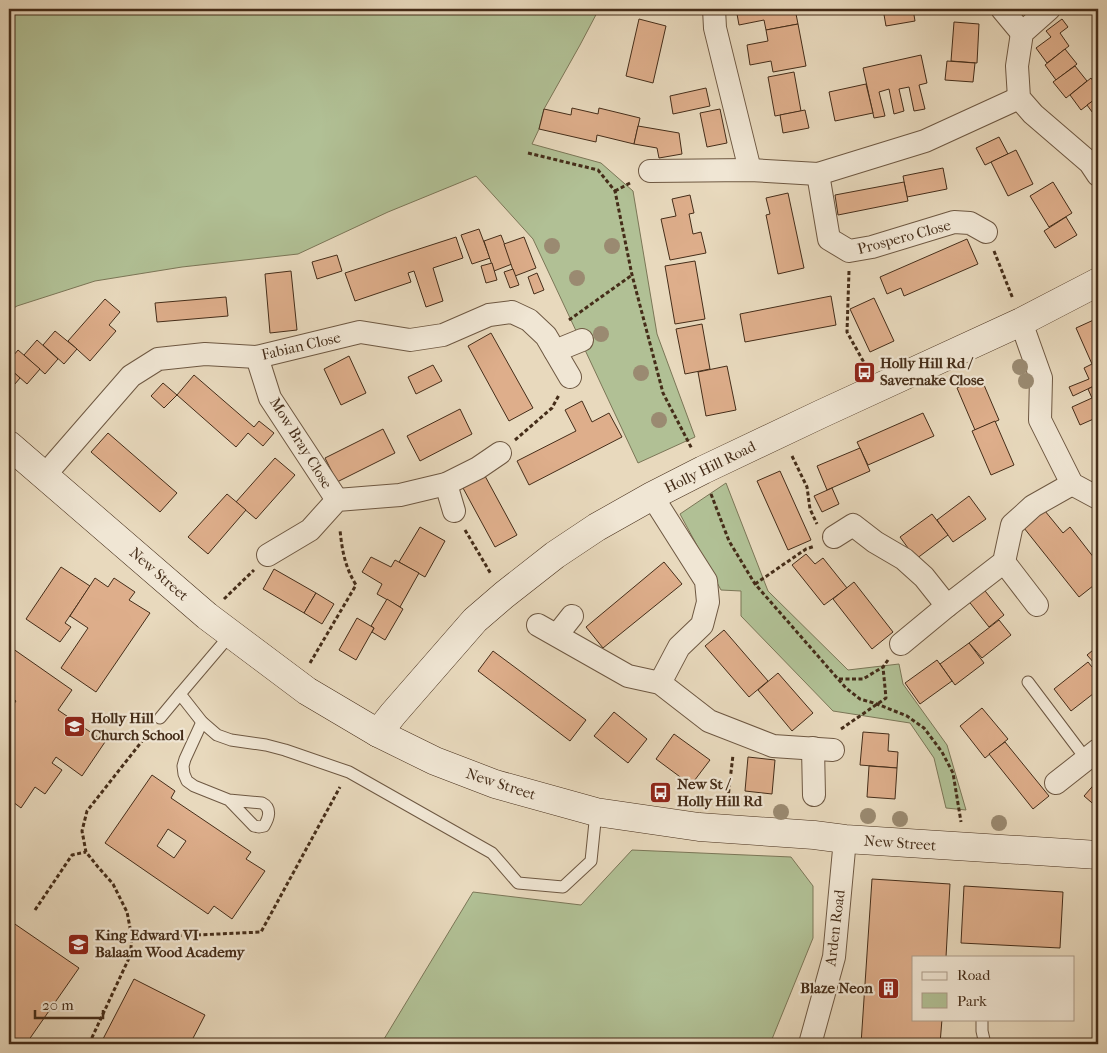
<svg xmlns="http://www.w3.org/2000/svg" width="1107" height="1053" font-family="'IM FELL French Canon',serif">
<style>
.green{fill:#b1c095;stroke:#7b7657}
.building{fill:#deae8b;stroke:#452d19;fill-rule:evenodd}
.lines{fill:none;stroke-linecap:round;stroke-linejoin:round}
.lane-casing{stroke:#6e5842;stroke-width:13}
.street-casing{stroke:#6e5842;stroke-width:24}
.secondary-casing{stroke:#452d19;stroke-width:29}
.path{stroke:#452d19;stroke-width:3;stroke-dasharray:4 2.5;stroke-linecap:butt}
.lane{stroke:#f0e6d4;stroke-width:11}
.street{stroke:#f0e6d4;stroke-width:22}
.secondary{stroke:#f0e6d4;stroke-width:28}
.tree{fill:#9a8a71}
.labels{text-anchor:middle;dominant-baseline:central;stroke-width:4.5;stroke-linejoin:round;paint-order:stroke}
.street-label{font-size:15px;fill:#452d19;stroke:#f0e6d4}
.poi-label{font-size:15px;font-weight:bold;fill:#452d19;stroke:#f0e6d4;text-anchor:start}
</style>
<rect width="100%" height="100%" fill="#e8d9bd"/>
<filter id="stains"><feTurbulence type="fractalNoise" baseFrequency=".004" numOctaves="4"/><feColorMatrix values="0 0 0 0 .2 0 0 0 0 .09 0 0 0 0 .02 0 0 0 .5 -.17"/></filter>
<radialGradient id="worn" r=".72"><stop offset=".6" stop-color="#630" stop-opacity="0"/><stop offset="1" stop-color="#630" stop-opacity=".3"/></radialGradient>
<g class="green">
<path d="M9 9H599L580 45 544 109 539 129 532 144 601 163 633 191 657 334 695 437 638 463 533 239 476 176 388 212 298 254 182 267 95 281 17 306 9 311Z"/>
<path d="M726 483 768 591 848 670 899 664 903 684 947 745 966 810 946 808 934 758 910 723 833 711 741 616V591L721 590 680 514Z"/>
<path d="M632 850 791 857 813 886V938L770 1044H381L473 892 581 905Z"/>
</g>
<g class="building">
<path d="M768 9H795L798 24 766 30 764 20 739 25 737 14Z"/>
<path d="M883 9H913L915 21 886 26Z"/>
<path d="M639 19 666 26 653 83 626 76Z"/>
<path d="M1062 19 1068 27 1060 33 1069 46 1047 63 1036 48 1051 37 1046 31Z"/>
<path d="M954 22 979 24 977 63 951 61Z"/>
<path d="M798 24 806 66 773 72 771 61 750 65 747 45 768 41 766 30Z"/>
<path d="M1065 49 1077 64 1056 80 1045 65Z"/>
<path d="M921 55 927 83 919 85 925 109 914 111 909 87 899 89 904 111 894 114 889 89 879 92 885 116 874 118 863 68Z"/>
<path d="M947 61 975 63 973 82 945 80Z"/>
<path d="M1075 66 1087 81 1066 98 1053 82Z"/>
<path d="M794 72 801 111 775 116 768 77Z"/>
<path d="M1091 78 1098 88V97L1081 110 1070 95Z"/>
<path d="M866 84 873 113 835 121 829 92Z"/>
<path d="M706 88 710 106 673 114 670 96Z"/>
<path d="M1098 97V120L1087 105Z"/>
<path d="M572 108 598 114 599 108 640 118 634 144 597 135 596 142 539 129 544 109 571 115Z"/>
<path d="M720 109 727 143 707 147 700 113Z"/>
<path d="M805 110 809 128 783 133 780 115Z"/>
<path d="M638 126 679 133 682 154 659 158 657 148 634 144Z"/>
<path d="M999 137 1008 154 985 165 976 148Z"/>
<path d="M1016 150 1033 184 1008 196 991 162Z"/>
<path d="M943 168 947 189 907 197 903 176Z"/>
<path d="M904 182 908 201 838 215 835 195Z"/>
<path d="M1053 182 1072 213 1049 227 1030 196Z"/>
<path d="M788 193 804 268 778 274 766 215 770 214 766 198Z"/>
<path d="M690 195 694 213 689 214 693 234 701 232 706 253 670 260 661 219 676 216 672 199Z"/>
<path d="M1066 217 1077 235 1055 248 1044 231Z"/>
<path d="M479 229 490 258 472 264 461 235Z"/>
<path d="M501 235 512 264 494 271 484 241Z"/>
<path d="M456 237 463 258 433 268 443 301 426 307 414 271 408 273 411 282 355 301 345 273Z"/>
<path d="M524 237 536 268 515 276 504 244Z"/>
<path d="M967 239 978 264 904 296 901 288 887 294 880 277Z"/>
<path d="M337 255 342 271 317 279 312 262Z"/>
<path d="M695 261 705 319 675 324 665 266Z"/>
<path d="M492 263 497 280 486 283 481 266Z"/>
<path d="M513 269 519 285 510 288 504 272Z"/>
<path d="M291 271 297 330 270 333 265 274Z"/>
<path d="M537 273 544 290 534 294 528 277Z"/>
<path d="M831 296 836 325 745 342 740 314Z"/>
<path d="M226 297 228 316 157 322 155 303Z"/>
<path d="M874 298 894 341 870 352 850 309Z"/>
<path d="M105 299 120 312 109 325 116 331 90 361 68 341Z"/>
<path d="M1098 318V361L1092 364 1076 328Z"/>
<path d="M702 324 710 369 685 374 676 329Z"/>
<path d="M55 331 77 349 64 364 43 345Z"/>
<path d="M491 333 533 408 509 421 468 346Z"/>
<path d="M37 340 58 359 45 374 24 355Z"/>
<path d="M18 350 40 369 27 384 9 368V361Z"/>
<path d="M349 356 366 393 341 405 324 369Z"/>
<path d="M1098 361V384L1073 396 1069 387 1089 379 1084 368Z"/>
<path d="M433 365 442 381 416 394 408 377Z"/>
<path d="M727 366 736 410 706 416 698 372Z"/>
<path d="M9 368 20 378 9 391Z"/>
<path d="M194 375 254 427 259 421 274 433 263 446 248 433 236 447 177 395Z"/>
<path d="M981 378 999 420 975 430 957 388Z"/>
<path d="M163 383 177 395 164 408 151 396Z"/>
<path d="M1098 384V417L1080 425 1072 407 1092 398 1088 389Z"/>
<path d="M582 401 592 422 609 413 622 437 529 485 517 461 576 431 565 410Z"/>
<path d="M460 409 472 434 420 461 407 436Z"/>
<path d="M923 413 934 436 868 465 857 442Z"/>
<path d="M995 421 1014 465 991 475 972 431Z"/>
<path d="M383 429 395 453 337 482 325 458Z"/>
<path d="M108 433 177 493 160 512 91 452Z"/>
<path d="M860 448 870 471 827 490 817 466Z"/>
<path d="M275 458 295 475 256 519 236 502Z"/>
<path d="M780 471 811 540 788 550 757 481Z"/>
<path d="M485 476 517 535 495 547 463 488Z"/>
<path d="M832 488 839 504 822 512 814 496Z"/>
<path d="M227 494 246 510 208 554 188 537Z"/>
<path d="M969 496 986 519 953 542 937 520Z"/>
<path d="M1045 511 1063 533 1070 527 1098 563V582L1079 597 1024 528Z"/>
<path d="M932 514 948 535 916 559 900 537Z"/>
<path d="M420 527 445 541 425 577 399 562Z"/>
<path d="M806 554 815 564 823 558 847 588 824 605 792 565Z"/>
<path d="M371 557 391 567 395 560 419 573 400 607 377 594 382 584 362 572Z"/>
<path d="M664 562 682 584 603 648 586 627Z"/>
<path d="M61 567 90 586 65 623 71 627 60 642 26 619Z"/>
<path d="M274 569 316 593 304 613 263 589Z"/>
<path d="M95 578 108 587 114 578 135 592 129 600 150 613 96 692 61 668 88 628 70 616Z"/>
<path d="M854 582 893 632 872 649 833 599Z"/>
<path d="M982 587 1004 615 989 627 967 599Z"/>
<path d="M316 593 334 604 322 624 304 613Z"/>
<path d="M387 599 403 609 385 640 372 632 374 628 371 626Z"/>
<path d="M357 618 374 628 356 660 339 650Z"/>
<path d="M999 620 1011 635 982 658 969 643Z"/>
<path d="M724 630 768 681 749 697 705 646Z"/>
<path d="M969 643 984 663 955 685 940 664Z"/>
<path d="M9 646 72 690 58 710 105 742 82 776 56 757 52 763 62 770 45 794 35 787 21 808 9 799V711L16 701 9 696Z"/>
<path d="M1098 646V690L1071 711 1054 689 1088 662 1092 667 1095 664 1087 655Z"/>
<path d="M493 651 586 720 570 741 478 671Z"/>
<path d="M937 660 952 681 920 704 905 683Z"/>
<path d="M778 673 813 713 792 731 758 690Z"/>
<path d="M982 708 1008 739 985 758 960 726Z"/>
<path d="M614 712 647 739 628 763 594 736Z"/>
<path d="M863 732 889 734 888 751 898 752 897 768 860 765Z"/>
<path d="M674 734 710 760 691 785 656 759Z"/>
<path d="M1005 742 1049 796 1033 809 989 754Z"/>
<path d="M748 757 775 760 772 794 745 791Z"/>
<path d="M869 766 897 768 895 799 867 797Z"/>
<path d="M152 775 175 791 171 798 251 852 246 859 265 871 232 919 214 906 208 914 105 843ZM168 829 186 841 174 858 157 846Z"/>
<path d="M1098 780V808L1084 796Z"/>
<path d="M872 879 950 884 946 957H913V1019H942L940 1044H861Z"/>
<path d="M964 886 1063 892 1060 948 961 943Z"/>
<path d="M9 920 79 968 26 1044H9Z"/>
<path d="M134 979 205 1015 190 1044H112V1043L103 1039Z"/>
</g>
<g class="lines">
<defs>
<g id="lane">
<path d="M231 634 180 694 202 722 217 735 231 740 266 745 285 750 349 772 492 853 518 883 563 887 591 861 596 812"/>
<path d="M1028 682 1086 759"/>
<path d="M160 718 180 694"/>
<path d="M202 722 185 759 183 766 184 774 187 781 194 786 229 800 262 803C272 808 269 818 264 826L259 827 254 826 229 800"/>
<path d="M982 1019V1031L985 1044"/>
</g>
<g id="street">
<path d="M714 9 715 28 750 170"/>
<path d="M1002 9 1022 33"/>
<path d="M1049 9 1022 33 1017 66 1019 98 1033 114 1090 163 1098 175"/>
<path d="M650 171 750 170 818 174 925 141 1019 98"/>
<path d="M818 174 829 239 849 251 872 247 954 222 970 223 986 232"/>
<path d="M1021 322 1041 378 1040 420 1072 484 1098 498"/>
<path d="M555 351 582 340"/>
<path d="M257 357 270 398 337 500"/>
<path d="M44 476 131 376 158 359 205 354 257 357 360 332 410 340 443 335 489 315 512 312 529 320 546 336 570 377"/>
<path d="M446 484 454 511"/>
<path d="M652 496 706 581 708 602 702 625 679 647 660 683"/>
<path d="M834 537 853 525 875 542 904 559 924 577 947 606"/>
<path d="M268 555 310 530 337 500 400 495 446 484 478 468 500 453"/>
<path d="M1004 562 1037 605"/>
<path d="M538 625 628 676 660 683 709 721 773 746 833 750"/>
<path d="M557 635 572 616"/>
<path d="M901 644 947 606 1004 562 1012 525 1033 506 1072 484"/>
<path d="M813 748 814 795"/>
<path d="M1056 783 1098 750"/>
<path d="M810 1044 834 957 845 839"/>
</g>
<g id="secondary">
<path d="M9 445 207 616 307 691 378 733 435 761 495 784 596 812 699 827 814 835 845 839 1098 855"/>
<path d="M378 733 393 714 475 620 504 595 555 555 597 527 652 496 703 470 821 414 1021 322 1098 282"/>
</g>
</defs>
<use href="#lane" class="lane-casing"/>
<use href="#street" class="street-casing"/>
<use href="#secondary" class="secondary-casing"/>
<g class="path">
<path d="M528 153 598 170 615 191 632 275 663 393 692 449"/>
<path d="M615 191 632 182"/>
<path d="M994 251 1013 299"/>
<path d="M849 271 847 332 867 368"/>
<path d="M569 320 632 275"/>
<path d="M515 440 552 408 559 395"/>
<path d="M792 456 807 487 810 509 817 524"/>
<path d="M711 494 729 541 755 584 838 679 846 688 860 699 877 704 907 716 924 728 942 752 953 773 961 822"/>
<path d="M465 530 491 574"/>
<path d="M755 584 806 549 815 546"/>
<path d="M224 599 254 570"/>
<path d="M310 663 356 585C345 567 342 550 340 530"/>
<path d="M839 679H863L883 667 888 660"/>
<path d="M841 729 886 698 883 667"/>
<path d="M727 806 733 755"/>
<path d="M35 910 72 855 86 852"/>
<path d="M132 938 261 932 340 787"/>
<path d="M89 1044 130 956 132 938 127 912 113 884 98 867 86 852 82 831 87 811 150 731"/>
</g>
<use href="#lane" class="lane"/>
<use href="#street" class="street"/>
<use href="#secondary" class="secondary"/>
</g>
<g class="tree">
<circle cx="552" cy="246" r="8"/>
<circle cx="612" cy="246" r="8"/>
<circle cx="577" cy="278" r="8"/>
<circle cx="601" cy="334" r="8"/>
<circle cx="1020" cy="367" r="8"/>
<circle cx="641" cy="373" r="8"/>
<circle cx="1026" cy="381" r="8"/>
<circle cx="659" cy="420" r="8"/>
<circle cx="781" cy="812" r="8"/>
<circle cx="868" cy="816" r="8"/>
<circle cx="900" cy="819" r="8"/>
<circle cx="999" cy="823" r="8"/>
</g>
<defs>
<symbol id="bus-square" viewBox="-11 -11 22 22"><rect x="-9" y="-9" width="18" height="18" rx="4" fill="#8f2418" stroke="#f0e6d4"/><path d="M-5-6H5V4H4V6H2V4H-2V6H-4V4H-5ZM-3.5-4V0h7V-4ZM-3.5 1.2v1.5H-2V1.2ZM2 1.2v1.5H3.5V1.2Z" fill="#fff"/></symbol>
<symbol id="school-square" viewBox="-11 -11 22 22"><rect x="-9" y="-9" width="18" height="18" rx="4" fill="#8f2418" stroke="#f0e6d4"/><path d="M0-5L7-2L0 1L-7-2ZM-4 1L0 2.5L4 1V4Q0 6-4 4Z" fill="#fff"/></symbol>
<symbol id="building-square" viewBox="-11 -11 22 22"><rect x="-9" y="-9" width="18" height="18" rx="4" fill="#8f2418" stroke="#f0e6d4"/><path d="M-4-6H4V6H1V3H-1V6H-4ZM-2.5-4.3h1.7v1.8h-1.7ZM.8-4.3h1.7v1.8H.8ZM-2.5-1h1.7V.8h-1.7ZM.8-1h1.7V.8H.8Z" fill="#fff"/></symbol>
</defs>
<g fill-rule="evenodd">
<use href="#bus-square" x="852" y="360" width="25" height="25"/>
<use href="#school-square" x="62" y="714" width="25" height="25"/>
<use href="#bus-square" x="648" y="780" width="25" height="25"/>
<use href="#school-square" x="66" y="932" width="25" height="25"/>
<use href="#building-square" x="876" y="976" width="25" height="25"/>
</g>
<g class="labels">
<g class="street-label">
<text transform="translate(904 237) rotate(-15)">Prospero Close</text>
<text transform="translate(301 346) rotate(-13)">Fabian Close</text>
<text transform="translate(301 443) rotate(58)">Mow Bray Close</text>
<text transform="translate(710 467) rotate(-26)">Holly Hill Road</text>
<text transform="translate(159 574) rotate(41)">New Street</text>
<text transform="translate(501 784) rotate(18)">New Street</text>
<text transform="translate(900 843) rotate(4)">New Street</text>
<text transform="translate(835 928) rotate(-83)">Arden Road</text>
</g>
<g class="poi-label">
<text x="880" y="363">Holly Hill Rd /<tspan x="880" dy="17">Savernake Close</tspan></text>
<text x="91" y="718">Holly Hill<tspan x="91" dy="17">Church School</tspan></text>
<text x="677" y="784">New St /<tspan x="677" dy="17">Holly Hill Rd</tspan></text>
<text x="95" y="935">King Edward VI<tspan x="95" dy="17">Balaam Wood Academy</tspan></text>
<text x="873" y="988" text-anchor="end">Blaze Neon</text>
</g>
</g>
<rect width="1107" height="1053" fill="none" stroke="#e8d9bd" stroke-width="30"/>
<rect x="10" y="10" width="1087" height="1033" fill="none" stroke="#452d19" stroke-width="2.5"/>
<rect x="15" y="15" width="1077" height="1023" fill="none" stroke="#452d19"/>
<rect x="912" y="956" width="162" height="65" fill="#f0e6d4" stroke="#ac9c89"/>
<rect x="922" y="972" width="25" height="8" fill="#f0e6d4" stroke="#ac9c89"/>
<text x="957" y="980" font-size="15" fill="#452d19">Road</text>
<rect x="922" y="993" width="25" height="15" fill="#b1c095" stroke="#ac9c89"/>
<text x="957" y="1006" font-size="15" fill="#452d19">Park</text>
<path d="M35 1010v8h68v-8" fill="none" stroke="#452d19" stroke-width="2.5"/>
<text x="42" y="1010" font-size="15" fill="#452d19" stroke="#f0e6d4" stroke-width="4" paint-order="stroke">20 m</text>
<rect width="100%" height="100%" filter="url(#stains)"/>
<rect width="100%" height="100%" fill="url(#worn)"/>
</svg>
